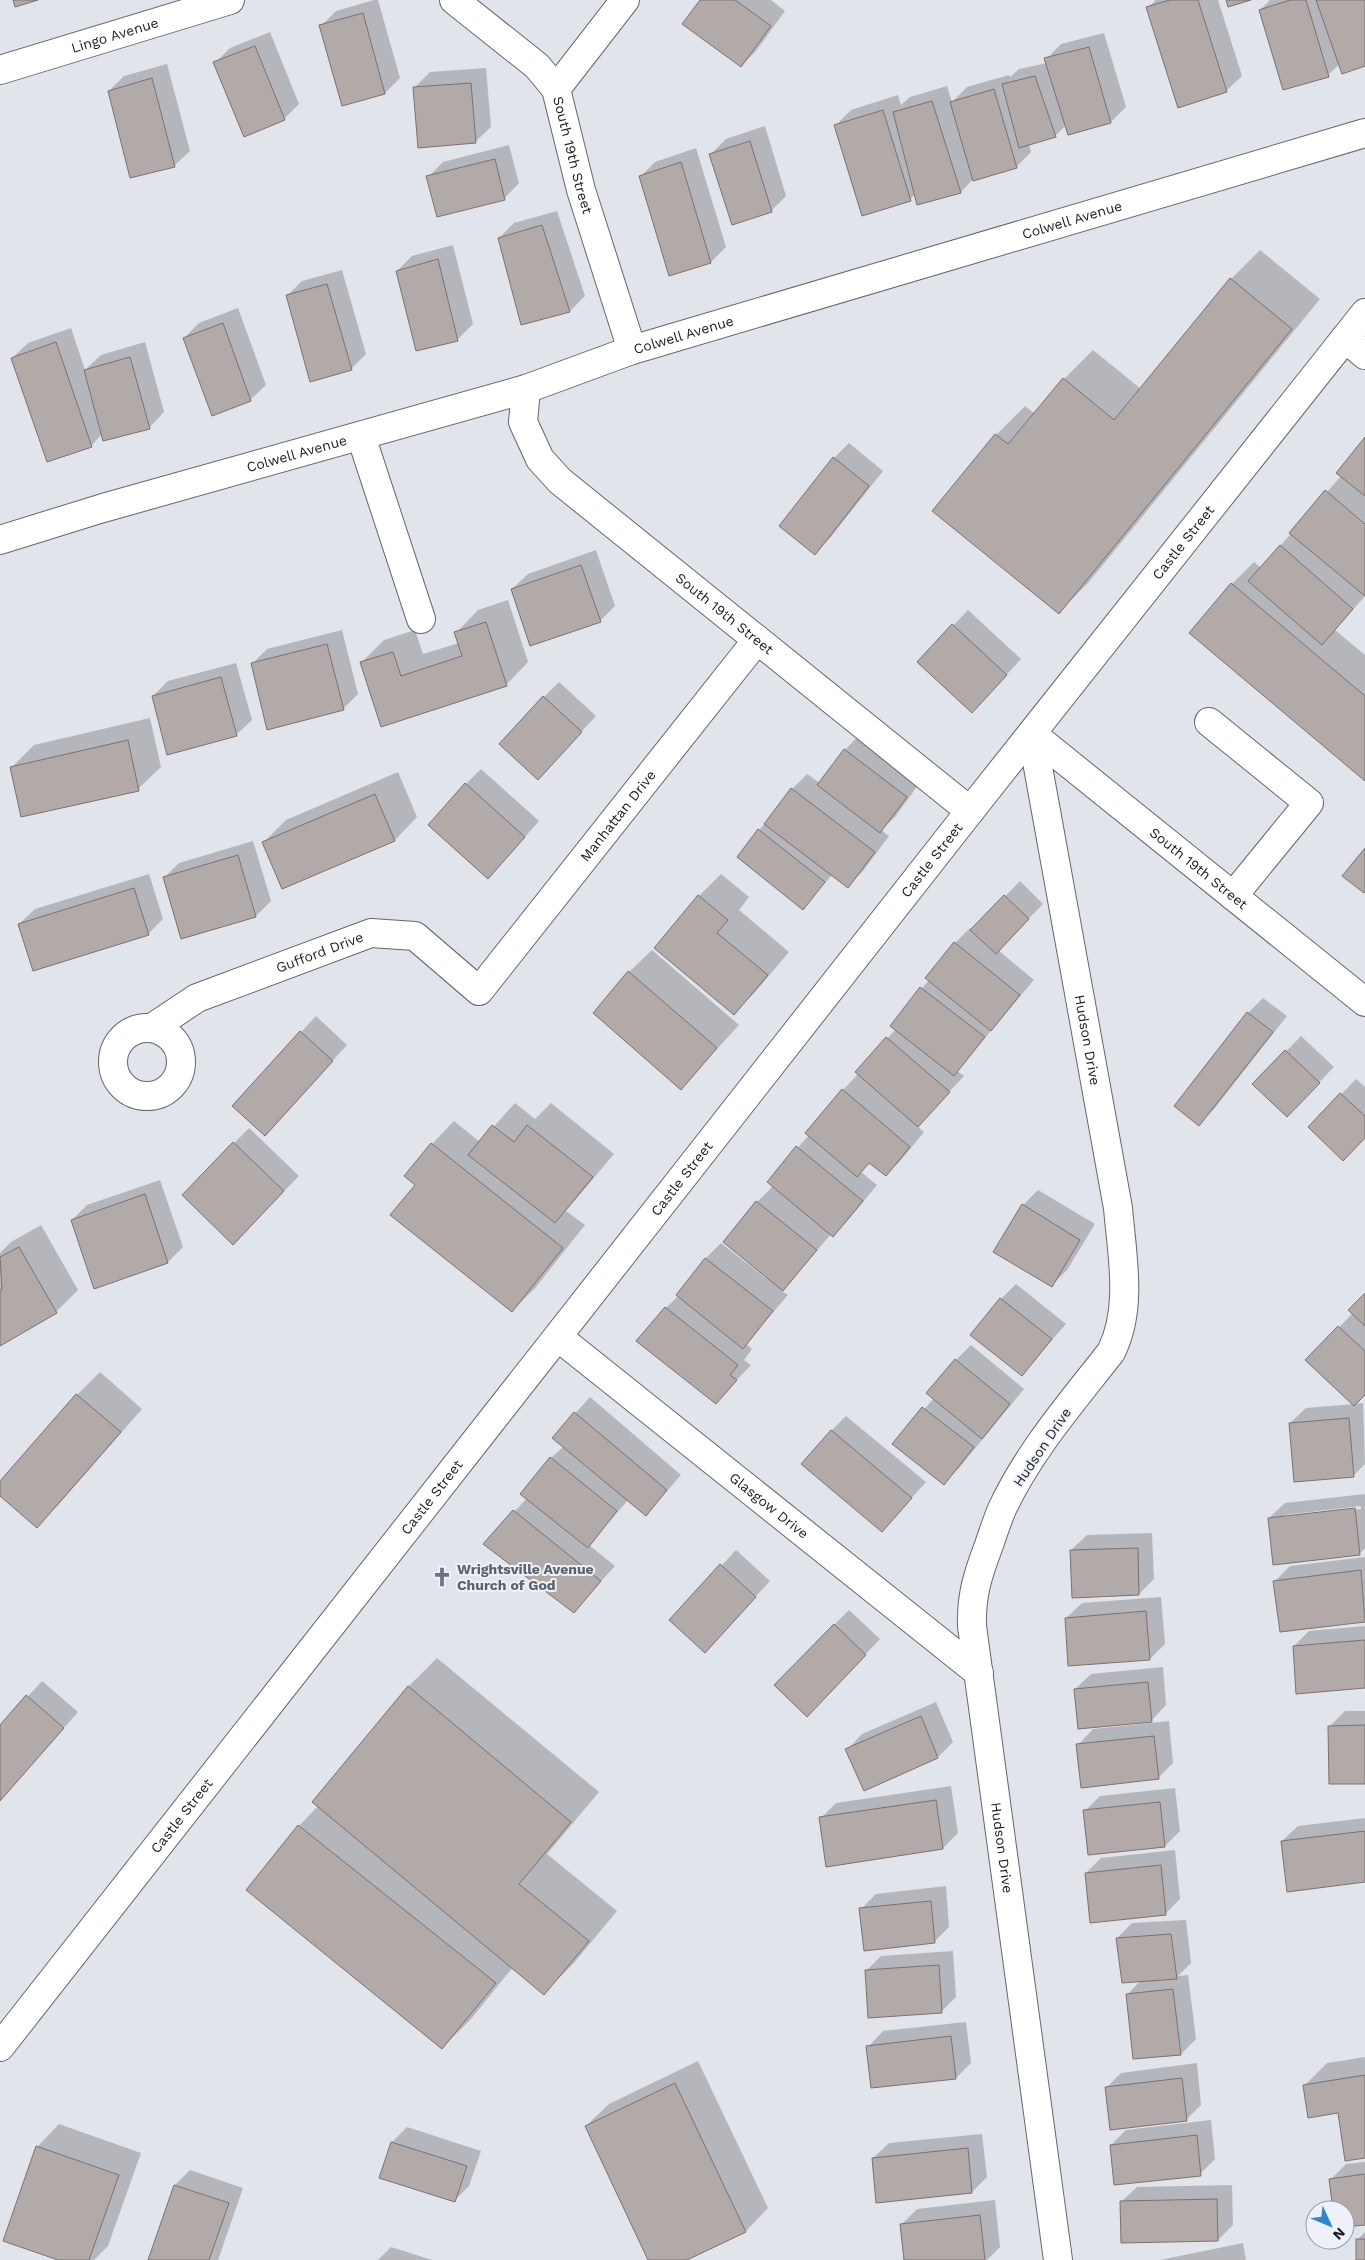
<svg xmlns="http://www.w3.org/2000/svg" width="1365" height="2260" font-family="'Work Sans',sans-serif">
<style>
.shadow{fill:#0003;fill-rule:evenodd}
.building{fill:#b2aaa8;stroke:#79726f}
.lines{fill:none;stroke-linecap:round;stroke-linejoin:round}
.minor-casing{stroke:#64676c;stroke-width:30}
.minor{stroke:#fff;stroke-width:28}
.labels{text-anchor:middle;dominant-baseline:central;stroke-width:4;stroke-linejoin:round;paint-order:stroke}
.street-label{font-size:14px;fill:#1c1d20;stroke:#eef1f8}
.worship-label{font-size:14px;font-weight:bold;fill:#5b616d;stroke:#eef1f8;text-anchor:start}
</style>
<rect width="100%" height="100%" fill="#e1e4ea"/>
<g class="shadow">
<path d="M374 0H378L400 78 385 93 321 26 336 11Z"/>
<path d="M701 0H771L785 11 756 51 741 66Z"/>
<path d="M1156 0H1218L1242 76 1226 91 1148 8Z"/>
<path d="M1270 0H1365V65L1340 64 1328 75 1260 10Z"/>
<path d="M270 32 299 104 284 119 215 63 230 48Z"/>
<path d="M1104 33 1126 107 1111 122 1066 125 1055 136 1029 144 1031 152 1016 167 973 179 961 192 916 194 910 199 836 125 851 110 898 95 901 105 910 97 947 86 952 102 967 87 1009 75 1010 77 1019 69 1047 63 1046 59 1061 44Z"/>
<path d="M167 64 190 151 174 166 109 91 124 76Z"/>
<path d="M486 68 491 127 475 142 415 87 430 72Z"/>
<path d="M765 126 786 196 771 211 711 154 726 139Z"/>
<path d="M509 145 519 183 504 199 428 177 443 162Z"/>
<path d="M696 148 726 247 711 262 640 177 655 162Z"/>
<path d="M557 211 585 296 570 311 499 238 514 223Z"/>
<path d="M453 245 473 324 457 340 397 271 412 256Z"/>
<path d="M1260 250 1320 299 1088 583 1059 612 934 510 996 435 1025 406 1035 414 1064 379 1093 350 1141 389 1231 279Z"/>
<path d="M342 270 366 354 351 369 287 296 302 281Z"/>
<path d="M238 308 266 385 250 400 184 338 199 323Z"/>
<path d="M71 328 85 370 101 355 145 342 164 412 149 428 102 434 91 446 12 358 28 343Z"/>
<path d="M1365 439V596L1335 630 1365 655V780L1232 584 1254 562 1261 568 1341 476Z"/>
<path d="M849 443 883 471 830 538 815 553 834 458Z"/>
<path d="M596 550 615 606 600 621 512 589 528 574Z"/>
<path d="M508 600 528 662 506 685 382 725 361 663 384 640 415 630 423 654 459 643 456 633 478 610Z"/>
<path d="M968 610 1021 659 987 696 919 662Z"/>
<path d="M342 630 358 694 343 709 252 664 267 649Z"/>
<path d="M236 663 252 720 236 735 153 696 168 681Z"/>
<path d="M559 682 596 716 538 778 544 697Z"/>
<path d="M150 718 161 767 138 789 12 767 34 745Z"/>
<path d="M860 734 921 781 895 817 881 830 889 836 863 871 848 886 833 874 803 908 738 857 792 789 807 774 820 783 845 750Z"/>
<path d="M481 769 539 821 503 862 466 784Z"/>
<path d="M398 772 417 817 395 840 283 887 264 842 286 820Z"/>
<path d="M253 841 271 901 256 916 164 878 179 863Z"/>
<path d="M149 874 163 919 148 934 19 924 35 909Z"/>
<path d="M721 874 749 897 739 910 789 952 756 991 734 1013 699 896Z"/>
<path d="M1020 881 1043 904 998 950 1034 980 957 1071 964 1076 917 1126 924 1132 901 1160 886 1175 870 1162 861 1172 877 1185 848 1220 833 1235 831 1234 782 1291 788 1295 746 1344 752 1349 744 1360 751 1365 716 1402 666 1308 679 1295 706 1258 721 1243 766 1278 768 1277 757 1202 773 1186 768 1182 809 1135 843 1090 859 1073 857 1071 896 1029 891 1026 929 980 955 943 970 928 972 930Z"/>
<path d="M652 950 739 1025 681 1088 629 972Z"/>
<path d="M1263 998 1287 1016 1214 1109 1199 1124 1248 1013Z"/>
<path d="M316 1016 347 1045 280 1119 233 1105Z"/>
<path d="M1301 1036 1334 1067 1302 1100 1254 1084Z"/>
<path d="M1356 1079 1365 1087V1137L1310 1127Z"/>
<path d="M515 1103 535 1119 551 1103 614 1154 566 1211 585 1225 535 1288 512 1311 417 1185 432 1144 454 1121 480 1142Z"/>
<path d="M249 1128 299 1176 248 1228 183 1195Z"/>
<path d="M160 1180 183 1247 168 1262 95 1287 72 1220 87 1205Z"/>
<path d="M1038 1190 1095 1224 1067 1270 1052 1285 1023 1205Z"/>
<path d="M41 1225 78 1290 56 1312 0 1344V1253L11 1242Z"/>
<path d="M1016 1284 1066 1324 1022 1374 1001 1299Z"/>
<path d="M1365 1295V1393L1354 1404 1363 1403 1365 1464 1353 1476 1290 1423 1306 1408 1354 1404 1307 1360 1353 1313Z"/>
<path d="M971 1345 1024 1389 959 1468 944 1483 894 1444 934 1398 956 1360Z"/>
<path d="M100 1372 142 1409 59 1504 37 1527 0 1495V1483L77 1395Z"/>
<path d="M590 1397 681 1475 646 1515 628 1500 589 1545 615 1566 574 1611 485 1544 527 1498 551 1458 564 1446 554 1437Z"/>
<path d="M846 1416 926 1482 882 1531 831 1431Z"/>
<path d="M1365 1494V1548L1359 1554 1269 1518 1285 1503ZM1361 1506V1509L1284 1517V1515Z"/>
<path d="M1152 1533 1154 1579 1139 1594 1071 1550 1087 1535Z"/>
<path d="M736 1550 770 1581 720 1636 671 1620Z"/>
<path d="M1365 1557V1620L1281 1631 1275 1581 1290 1566Z"/>
<path d="M1161 1597 1165 1644 1150 1659 1066 1618 1082 1603Z"/>
<path d="M849 1610 880 1639 822 1700 834 1625Z"/>
<path d="M1365 1626V1687L1294 1646 1309 1631Z"/>
<path d="M437 1658 599 1792 547 1854 617 1911 573 1964 544 1993 513 1967 471 2019 442 2048 247 1889 299 1826 318 1806 408 1687Z"/>
<path d="M1163 1667 1166 1705 1151 1721 1075 1689 1091 1674Z"/>
<path d="M42 1681 78 1712 0 1801V1727Z"/>
<path d="M936 1702 953 1742 938 1757 864 1789 847 1750 862 1734Z"/>
<path d="M1345 1711H1365V1782L1330 1726Z"/>
<path d="M1169 1721 1173 1763 1158 1778 1078 1745 1093 1729Z"/>
<path d="M951 1786 958 1833 943 1848 821 1818 836 1803Z"/>
<path d="M1175 1788 1180 1831 1165 1846 1085 1811 1100 1796Z"/>
<path d="M1365 1818V1881L1282 1841 1298 1826Z"/>
<path d="M1175 1850 1180 1899 1165 1914 1086 1873 1101 1858Z"/>
<path d="M946 1886 949 1927 934 1942 861 1909 876 1894Z"/>
<path d="M1186 1920 1191 1963 1178 1976 1188 1975 1196 2039 1181 2054 1127 1995 1141 1980 1117 1938 1132 1923Z"/>
<path d="M953 1951 956 1997 941 2012 866 1971 881 1956Z"/>
<path d="M966 2022 971 2063 956 2078 868 2047 883 2031Z"/>
<path d="M1365 2057V2157L1339 2112 1304 2086 1327 2063Z"/>
<path d="M698 2061 768 2208 746 2231 684 2260H649L586 2126 609 2104Z"/>
<path d="M1197 2063 1201 2105 1186 2120 1106 2088 1121 2073Z"/>
<path d="M1211 2120 1215 2159 1200 2174 1111 2145 1126 2130Z"/>
<path d="M59 2124 141 2153 108 2246 94 2260H62L37 2147Z"/>
<path d="M407 2127 481 2151 469 2186 454 2201 392 2142Z"/>
<path d="M982 2134 987 2177 972 2192 873 2158 889 2143Z"/>
<path d="M1365 2162V2223L1345 2226V2210H1334L1331 2179 1346 2164Z"/>
<path d="M190 2170 243 2188 218 2260 150 2259 175 2185Z"/>
<path d="M1232 2185 1233 2225 1218 2240 1121 2202 1137 2187Z"/>
<path d="M995 2200 1000 2247 987 2260H906L901 2225 917 2209Z"/>
<path d="M1365 2232V2260H1357V2240Z"/>
<path d="M1243 2243 1246 2260H1160Z"/>
<path d="M391 2247 432 2260H378Z"/>
</g>
<g class="building">
<path d="M13 0H38L15 7Z"/>
<path d="M700 0H735L771 26 741 67 682 24Z"/>
<path d="M1170 0H1198L1227 92 1178 108 1146 7Z"/>
<path d="M1226 0H1251L1228 7Z"/>
<path d="M1290 0H1306L1329 77 1283 90 1259 10Z"/>
<path d="M1316 0H1365V66L1342 74Z"/>
<path d="M363 13 385 94 342 106 319 25Z"/>
<path d="M255 46 285 120 244 137 213 62Z"/>
<path d="M1089 47 1111 123 1068 135 1044 58Z"/>
<path d="M1035 76 1056 137 1019 148 1002 84Z"/>
<path d="M152 78 175 167 130 178 108 91Z"/>
<path d="M471 83 476 143 418 148 413 87Z"/>
<path d="M994 89 1017 168 973 181 950 102Z"/>
<path d="M932 101 961 193 917 205 893 112Z"/>
<path d="M883 110 911 201 862 216 834 125Z"/>
<path d="M750 141 772 212 732 225 709 154Z"/>
<path d="M495 159 505 200 437 217 426 176Z"/>
<path d="M681 162 711 263 669 276 639 176Z"/>
<path d="M542 225 570 312 521 325 498 238Z"/>
<path d="M438 259 458 341 416 351 396 271Z"/>
<path d="M1230 278 1292 329 1059 614 932 511 995 434 1008 444 1063 378 1114 420Z"/>
<path d="M327 284 352 370 310 382 286 295Z"/>
<path d="M223 323 251 401 212 416 183 338Z"/>
<path d="M56 342 92 447 47 462 11 358Z"/>
<path d="M130 357 150 429 103 441 84 370Z"/>
<path d="M1365 437V496L1336 473Z"/>
<path d="M833 457 869 486 815 555 779 526Z"/>
<path d="M1325 490 1365 524V596L1289 533Z"/>
<path d="M1280 545 1353 609 1322 645 1248 581Z"/>
<path d="M581 565 601 622 530 646 511 589Z"/>
<path d="M1231 583 1365 696V781L1189 633Z"/>
<path d="M486 622 507 686 381 727 360 662 393 652 401 676 462 656 454 632Z"/>
<path d="M952 624 1007 675 972 713 917 662Z"/>
<path d="M327 644 344 710 267 730 251 663Z"/>
<path d="M221 677 237 736 167 755 152 696Z"/>
<path d="M543 696 582 732 538 780 499 744Z"/>
<path d="M128 740 139 791 21 817 10 767Z"/>
<path d="M844 749 907 797 880 833 817 785Z"/>
<path d="M465 783 525 837 488 879 428 825Z"/>
<path d="M791 788 875 852 848 888 764 824Z"/>
<path d="M375 794 395 841 282 889 262 842Z"/>
<path d="M758 829 825 882 803 910 737 857Z"/>
<path d="M1365 848V892L1364 893 1342 876Z"/>
<path d="M238 855 256 917 181 939 163 877Z"/>
<path d="M134 888 149 935 33 971 18 924Z"/>
<path d="M698 895 728 920 717 933 768 975 734 1015 654 948Z"/>
<path d="M1004 895 1029 919 996 954 970 930Z"/>
<path d="M954 942 1020 995 991 1031 925 978Z"/>
<path d="M628 971 717 1048 681 1090 593 1013Z"/>
<path d="M920 987 985 1037 954 1076 890 1026Z"/>
<path d="M1247 1012 1273 1032 1199 1126 1174 1106Z"/>
<path d="M300 1031 333 1061 265 1136 232 1106Z"/>
<path d="M886 1037 950 1092 918 1127 855 1072Z"/>
<path d="M1285 1050 1320 1083 1287 1117 1252 1084Z"/>
<path d="M842 1089 910 1147 886 1176 869 1163 857 1177 805 1133Z"/>
<path d="M1340 1093 1365 1116V1138L1343 1161 1308 1127Z"/>
<path d="M492 1125 514 1142 527 1125 593 1177 555 1223 468 1155Z"/>
<path d="M233 1142 284 1191 233 1245 182 1195Z"/>
<path d="M431 1143 563 1248 512 1312 390 1215 415 1185 404 1176Z"/>
<path d="M796 1146 863 1201 833 1237 767 1182Z"/>
<path d="M145 1194 168 1263 94 1289 71 1220Z"/>
<path d="M756 1201 817 1250 783 1291 723 1242Z"/>
<path d="M1022 1204 1080 1240 1052 1287 993 1252Z"/>
<path d="M19 1247 57 1313 0 1346V1290L2 1289 0 1257Z"/>
<path d="M705 1258 773 1311 743 1349 676 1295Z"/>
<path d="M1365 1293V1326L1348 1310Z"/>
<path d="M1000 1298 1052 1339 1022 1376 970 1335Z"/>
<path d="M665 1307 738 1365 730 1375 737 1380 716 1404 636 1341Z"/>
<path d="M1338 1326 1365 1351V1395L1354 1406 1305 1360Z"/>
<path d="M955 1359 1010 1404 982 1439 926 1393Z"/>
<path d="M76 1394 121 1432 37 1528 0 1496V1481Z"/>
<path d="M922 1407 974 1447 944 1485 892 1444Z"/>
<path d="M574 1412 667 1490 646 1516 552 1438Z"/>
<path d="M1349 1418 1354 1477 1294 1482 1289 1423Z"/>
<path d="M831 1430 912 1498 882 1532 801 1464Z"/>
<path d="M550 1457 617 1511 588 1548 520 1494Z"/>
<path d="M1355 1508 1360 1555 1273 1565 1268 1518Z"/>
<path d="M513 1510 601 1581 574 1613 483 1544Z"/>
<path d="M1138 1548 1139 1595 1072 1598 1070 1550Z"/>
<path d="M720 1564 756 1597 705 1653 669 1620Z"/>
<path d="M1361 1570 1365 1622 1280 1632 1273 1581Z"/>
<path d="M1146 1611 1150 1660 1068 1666 1065 1618Z"/>
<path d="M834 1624 866 1655 807 1717 774 1685Z"/>
<path d="M1365 1640V1688L1296 1694 1293 1646Z"/>
<path d="M1148 1682 1152 1722 1078 1729 1074 1689Z"/>
<path d="M408 1686 571 1822 519 1884 589 1941 544 1995 312 1802Z"/>
<path d="M26 1695 64 1728 0 1801V1725Z"/>
<path d="M921 1716 938 1758 864 1791 845 1749Z"/>
<path d="M1365 1725V1784H1329L1328 1726Z"/>
<path d="M1154 1736 1159 1779 1081 1788 1076 1744Z"/>
<path d="M936 1800 943 1849 826 1867 819 1817Z"/>
<path d="M1160 1802 1165 1847 1088 1855 1083 1810Z"/>
<path d="M298 1825 496 1983 442 2049 246 1890Z"/>
<path d="M1365 1831V1882L1287 1892 1281 1841Z"/>
<path d="M1161 1865 1166 1915 1090 1923 1085 1873Z"/>
<path d="M931 1901 935 1943 864 1951 859 1908Z"/>
<path d="M1171 1934 1177 1979 1122 1983 1116 1938Z"/>
<path d="M939 1965 942 2013 868 2018 865 1970Z"/>
<path d="M1173 1989 1181 2055 1133 2059 1126 1994Z"/>
<path d="M951 2036 956 2079 871 2088 866 2046Z"/>
<path d="M1365 2075V2158L1345 2161 1338 2113 1308 2118 1303 2085Z"/>
<path d="M1182 2078 1187 2121 1110 2130 1105 2087Z"/>
<path d="M675 2083 746 2232 687 2260H648L585 2126Z"/>
<path d="M1197 2135 1201 2176 1114 2185 1110 2145Z"/>
<path d="M391 2142 467 2166 455 2202 379 2178Z"/>
<path d="M36 2146 119 2175 89 2260H58L3 2241Z"/>
<path d="M968 2148 972 2193 876 2203 872 2158Z"/>
<path d="M1365 2174V2225L1345 2227V2210H1333L1329 2179Z"/>
<path d="M174 2185 229 2203 209 2260H148Z"/>
<path d="M1217 2199 1218 2241 1121 2243 1120 2201Z"/>
<path d="M980 2215 985 2260H904L900 2224Z"/>
<rect x="1356" y="2239" width="9" height="21"/>
</g>
<g class="lines">
<defs>
<g id="minor">
<path id="s1" d="M454 0 537 66 556 89 581 190 632 350"/>
<path id="s2" d="M0 70 230 0"/>
<path d="M556 89 625 0"/>
<path d="M1345 338 1365 355"/>
<path id="s3" d="M526 389 523 422 540 459 560 481 970 811"/>
<path d="M361 436 421 619"/>
<path id="s4" d="M0 540 103 508 526 389 632 350 1365 133"/>
<path d="M1209 722 1309 803 1233 896"/>
<path id="s5" d="M1032 734 1118 1208C1122 1255 1133 1309 1111 1352 1072 1402 1029 1451 1002 1509 997 1521 993 1533 989 1545 978 1574 971 1595 972 1626L1058 2260"/>
<path id="s6" d="M1032 734 1365 1002"/>
<circle cx="147" cy="1062" r="34"/>
<path id="s7" d="M152 1028 197 998 371 933 415 936 479 991 757 640"/>
<path id="s8" d="M558 1337 979 1673"/>
<path id="s9" d="M0 2047 970 811 1365 313"/>
</g>
</defs>
<use href="#minor" class="minor-casing"/>
<use href="#minor" class="minor"/>
</g>
<defs>
<symbol id="church-bare" viewBox="-9 -9 18 18"><path d="M-1.2-6h2.4v3.5h3.3v2.4h-3.3V6h-2.4V-.1h-3.3v-2.4h3.3Z" fill="#6b7280" stroke="#eef1f8" stroke-width="2.5" paint-order="stroke"/></symbol>
</defs>
<g fill-rule="evenodd">
<use href="#church-bare" x="428" y="1563" width="28" height="28"/>
</g>
<g class="labels">
<g class="street-label">
<text stroke="none"><textPath href="#s2" startOffset="120">Lingo Avenue</textPath></text>
<text stroke="none"><textPath href="#s1" startOffset="204">South 19th Street</textPath></text>
<text stroke="none"><textPath href="#s4" startOffset="1119">Colwell Avenue</textPath></text>
<text stroke="none"><textPath href="#s4" startOffset="714">Colwell Avenue</textPath></text>
<text stroke="none"><textPath href="#s4" startOffset="309">Colwell Avenue</textPath></text>
<text stroke="none"><textPath href="#s9" startOffset="1914">Castle Street</textPath></text>
<text stroke="none"><textPath href="#s3" startOffset="315">South 19th Street</textPath></text>
<text stroke="none"><textPath href="#s7" startOffset="592">Manhattan Drive</textPath></text>
<text stroke="none"><textPath href="#s9" startOffset="1509">Castle Street</textPath></text>
<text stroke="none"><textPath href="#s6" startOffset="214">South 19th Street</textPath></text>
<text stroke="none"><textPath href="#s7" startOffset="185">Gufford Drive</textPath></text>
<text stroke="none"><textPath href="#s5" startOffset="311">Hudson Drive</textPath></text>
<text stroke="none"><textPath href="#s9" startOffset="1104">Castle Street</textPath></text>
<text transform="translate(1042 1447) rotate(-56)">Hudson Drive</text>
<text stroke="none"><textPath href="#s9" startOffset="699">Castle Street</textPath></text>
<text stroke="none"><textPath href="#s8" startOffset="270">Glasgow Drive</textPath></text>
<text stroke="none"><textPath href="#s9" startOffset="294">Castle Street</textPath></text>
<text stroke="none"><textPath href="#s5" startOffset="1165">Hudson Drive</textPath></text>
</g>
<g class="worship-label">
<text x="457" y="1569">Wrightsville Avenue<tspan x="457" dy="16">Church of God</tspan></text>
</g>
</g>
<g transform="translate(1330 2225) rotate(134)"><circle r="24" fill="#eef1f8" stroke="#9a9ca2"/>
<path d="M0-4L9 19L0 12L-9 19Z" fill="#2c84d2"/>
<text y="-8" font-size="14" font-weight="bold" text-anchor="middle" fill="#1c1d20">N</text>
</g>
</svg>
